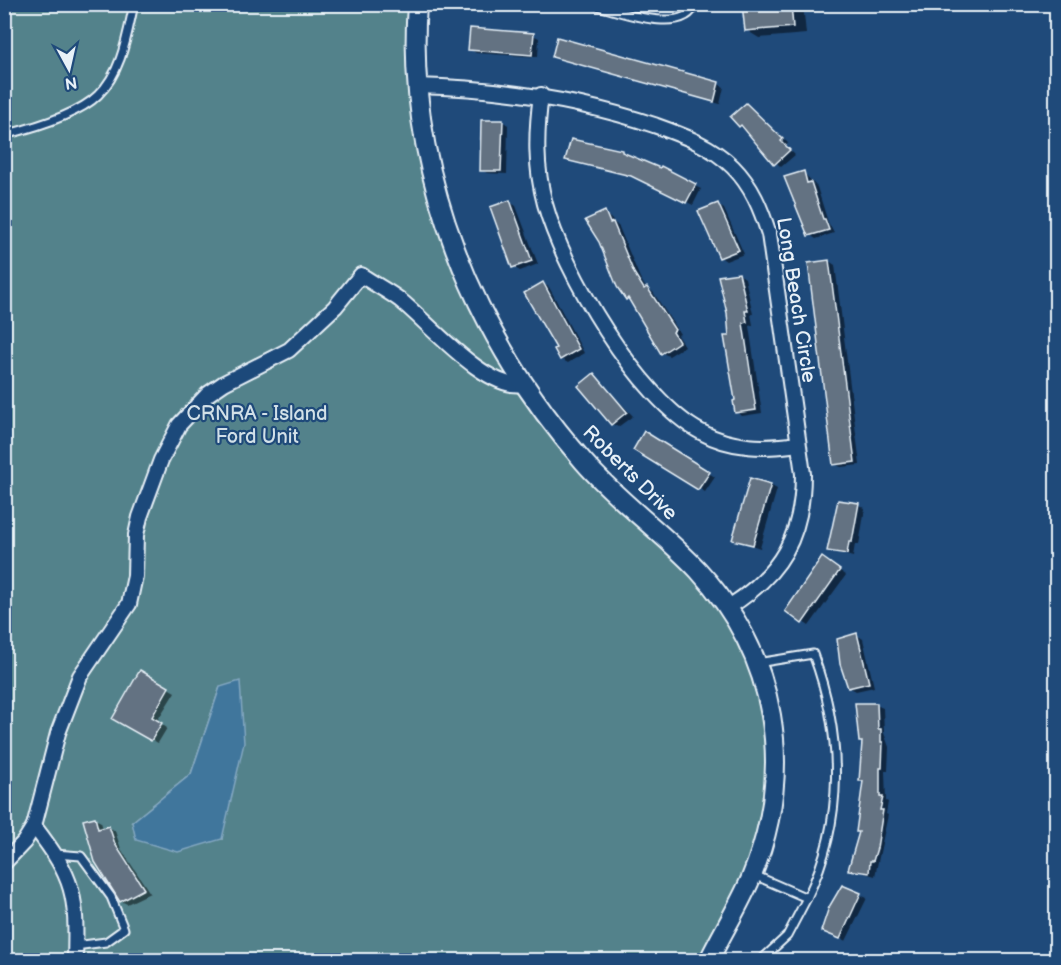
<svg xmlns="http://www.w3.org/2000/svg" width="1061" height="965" font-family="'Balsamiq Sans',sans-serif">
<style>
.green{fill:#53828b;stroke:#9ebac2;stroke-width:1.5;fill-rule:evenodd}
.water{fill:#40769c;stroke:#83a7c1;stroke-width:1.5}
.shadow{fill:#0007}
.building{fill:#637282;stroke:#e8f1f8;stroke-width:1.5}
.lines{fill:none;stroke-linecap:round;stroke-linejoin:round}
.service-casing{stroke:#e8f1f8;stroke-width:11}
.minor-casing{stroke:#e8f1f8;stroke-width:18}
.tertiary-casing{stroke:#e8f1f8;stroke-width:22}
.service{stroke:#1f4a7a;stroke-width:7}
.minor{stroke:#1f4a7a;stroke-width:14}
.tertiary{stroke:#1f4a7a;stroke-width:18}
.labels{text-anchor:middle;dominant-baseline:central;stroke-width:4.5;stroke-linejoin:round;paint-order:stroke}
.street-label{font-size:20px;fill:#e8f1f8;stroke:#1f4a7a}
.park-label{font-size:20px;fill:#d2e0e8;stroke:#1f4a7a}
</style>
<rect width="100%" height="100%" fill="#1f4a7a"/>
<filter id="ink" filterUnits="userSpaceOnUse"><feTurbulence type="fractalNoise" baseFrequency=".0167" numOctaves="2"/><feDisplacementMap in="SourceGraphic" scale="12" xChannelSelector="R" yChannelSelector="G"/><feConvolveMatrix kernelMatrix="1 2 1 2 8 2 1 2 1" color-interpolation-filters="sRGB"/></filter>
<g filter="url(#ink)">
<path class="green" d="M5 5H416L430 162 479 305 543 412 737 619 771 719 773 811 714 960H5ZM220 687 222 839 132 822 191 774Z"/>
<path class="water" d="M240 681 244 743 222 839 178 852 136 840 132 822 191 774 220 687Z"/>
<g class="shadow">
<path d="M643 4H655L653 8Z"/>
<path d="M744 4H803L806 34 759 38 746 30Z"/>
<path d="M533 35 539 38 538 57 476 53 470 49Z"/>
<path d="M553 56 718 84 724 87 720 104Z"/>
<path d="M746 104 788 143 786 146 795 155 781 167 740 126Z"/>
<path d="M502 121 508 125 507 174 487 173 481 170Z"/>
<path d="M622 151 701 189 693 205 639 179 567 159Z"/>
<path d="M804 173 817 187 828 222 834 233 816 239 810 235 807 227 803 225 786 178Z"/>
<path d="M510 202 516 206 538 264 520 271 513 267Z"/>
<path d="M718 205 724 209 744 254 726 261 720 257Z"/>
<path d="M605 213 619 227 640 278 646 288 653 292 680 334 678 335 685 346 669 356 662 353 632 302 627 299Z"/>
<path d="M829 261 835 265 860 465 841 467 835 464Z"/>
<path d="M739 274 745 278 753 314H751L753 325 749 326 762 413 742 416 736 412 730 337Z"/>
<path d="M543 284 549 287 584 353 568 363 561 359Z"/>
<path d="M594 375 633 416 618 427 612 424Z"/>
<path d="M645 434 715 477 705 492 635 449Z"/>
<path d="M770 485 777 489 760 548 734 539Z"/>
<path d="M859 505 865 508 859 545 855 544 853 557 828 550Z"/>
<path d="M828 563 846 575 809 626 787 611Z"/>
<path d="M857 635 863 639 874 687 856 691 849 687Z"/>
<path d="M140 672 175 692 157 721 167 728 158 743 114 718Z"/>
<path d="M876 705 883 708 884 733 889 747 888 771H885L886 801 888 802 886 814 888 815 875 876 850 869 860 833 864 782 861 780 864 743 861 741Z"/>
<path d="M95 819 101 822 103 829 109 827 115 831 121 849 150 893 127 904 121 901Z"/>
<path d="M843 887 867 898 846 941 829 934Z"/>
<path d="M4 929 10 932 6 960H4Z"/>
</g>
<g class="building">
<path d="M742 4H791L793 27 745 31Z"/>
<path d="M470 28 534 33 532 55 468 50Z"/>
<path d="M557 37 719 82 714 102 552 57Z"/>
<path d="M746 103 783 139 781 141 790 150 774 165 741 125 739 127 730 117Z"/>
<path d="M481 120H503L501 171H480Z"/>
<path d="M571 139 622 150V152L660 168 661 166 696 184 686 203 631 176 565 160Z"/>
<path d="M804 171 807 183 811 182 823 219H825L829 230 808 236 784 177Z"/>
<path d="M510 200 532 261 512 268 490 207Z"/>
<path d="M718 203 739 250 719 258 698 211Z"/>
<path d="M605 211 610 223 613 222 634 273 644 289 647 287 675 330 673 332 679 342 661 354 628 298 626 300 617 287 599 242 585 220Z"/>
<path d="M829 260 855 462 833 465 808 263Z"/>
<path d="M739 273 748 311H745L747 322 743 323 756 410 735 413 733 401 735 400 724 336H729L727 313 718 276Z"/>
<path d="M543 282 579 349 560 360 554 349 556 348 524 293Z"/>
<path d="M594 373 627 412 611 425 578 386Z"/>
<path d="M644 431 710 472 698 490 633 450Z"/>
<path d="M750 478 771 484 753 545 732 540Z"/>
<path d="M838 500 859 503 852 542H849L847 554 827 551Z"/>
<path d="M822 557 840 570 802 624 785 611Z"/>
<path d="M857 633 869 683 848 688 840 664 837 639Z"/>
<path d="M140 670 169 687 152 717 162 723 151 741 112 719Z"/>
<path d="M855 703H877L878 729H881V742H883L882 768H880V797H883L880 810H883L877 848 873 861H870L869 873 848 870 859 832H856L863 781H859L862 742H859Z"/>
<path d="M95 817 98 829 109 826 115 844 144 889 120 902 95 862 83 820Z"/>
<path d="M842 885 861 893 840 939 821 931 829 907Z"/>
</g>
<g class="lines">
<defs>
<g id="service">
<path d="M591 4C615 10 685 37 695 4"/>
<path d="M4 135C32 128 78 115 98 95 122 72 127 35 134 4"/>
<path d="M55 854 81 856 111 897 124 929 106 942 75 946"/>
<path d="M754 875 807 898C845 820 843 735 813 654L757 663"/>
<path d="M761 960 787 936 807 898"/>
</g>
<g id="minor">
<path d="M417 86C498 88 576 99 654 125 682 135 711 145 733 167 752 186 761 209 769 234L803 474C803 536 781 574 729 607"/>
<path d="M541 95C536 132 535 167 545 204 563 271 639 400 701 432 732 449 765 449 798 444"/>
<path d="M34 826C75 879 77 895 75 960"/>
<path d="M4 863 24 842 34 826 58 733 80 676 129 604 135 576 136 535 140 517 161 460 179 425 208 394 224 383 289 350 335 307 361 275C374 284 388 291 400 300 428 322 487 392 523 384"/>
</g>
<path id="tertiary" d="M417 4C405 171 475 338 584 462 618 501 662 532 698 570 777 656 796 769 751 878 739 906 722 933 709 960"/>
</defs>
<use href="#service" class="service-casing"/>
<use href="#minor" class="minor-casing"/>
<use href="#tertiary" class="tertiary-casing"/>
<use href="#service" class="service"/>
<use href="#minor" class="minor"/>
<use href="#tertiary" class="tertiary"/>
</g>
</g>
<g class="labels">
<g class="street-label">
<text transform="translate(796 300) rotate(81)">Long Beach Circle</text>
<text transform="translate(630 473) rotate(45)">Roberts Drive</text>
</g>
<g class="park-label">
<text x="257" y="414">CRNRA - Island<tspan x="257" dy="23">Ford Unit</tspan></text>
</g>
</g>
<rect width="1061" height="965" fill="none" stroke="#1f4a7a" stroke-width="24"/>
<rect x="12" y="12" width="1037" height="941" fill="none" stroke="#e8f1f8" stroke-width="2" filter="url(#ink)"/>
<g transform="translate(69 69) rotate(172)" stroke="#1f4a7a" stroke-width="4.5" paint-order="stroke">
<path d="M0-4.5L10 22L0 15L-10 22Z" fill="#e8f1f8"/>
<text y="-9" font-size="16" font-weight="bold" text-anchor="middle" fill="#e8f1f8">N</text>
</g>
</svg>
